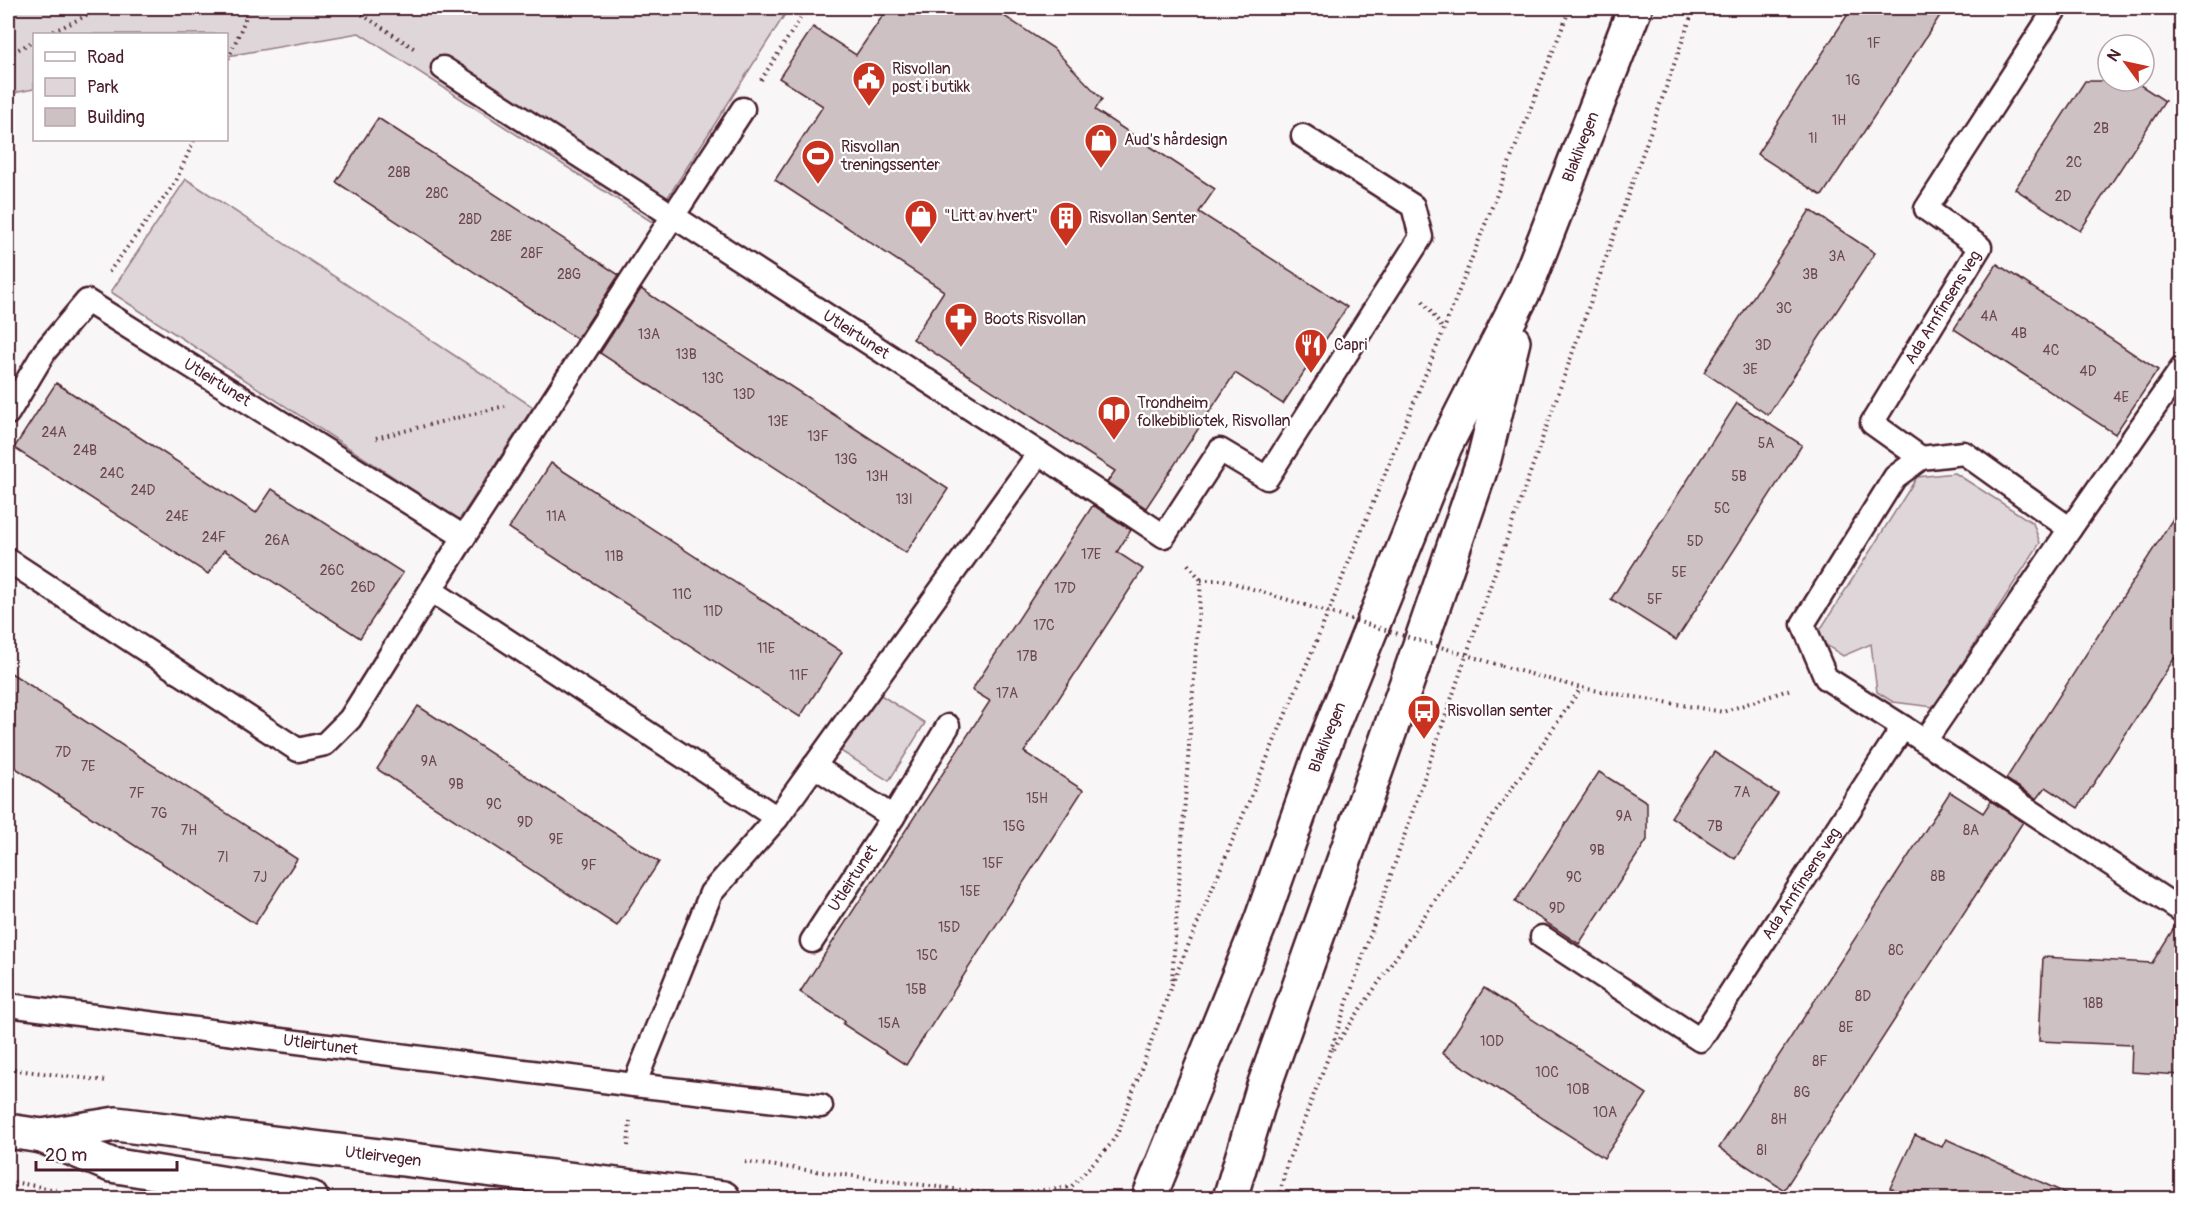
<svg xmlns="http://www.w3.org/2000/svg" width="2189" height="1206" font-family="Pangolin,sans-serif">
<style>
.green{fill:#ded6d9;stroke:#947a82;stroke-width:1.5}
.building{fill:#cdc1c4;stroke:#4a1f2b;stroke-width:1.5}
.lines{fill:none;stroke-linecap:round;stroke-linejoin:round}
.lane-casing{stroke:#4a1f2b;stroke-width:27}
.secondary-casing{stroke:#4a1f2b;stroke-width:38}
.path{stroke:#4a1f2b;stroke-width:4;stroke-dasharray:1.5 4.5;stroke-linecap:butt}
.lane{stroke:#fff;stroke-width:22}
.secondary{stroke:#fff;stroke-width:33}
.path-bridge{stroke:#4a1f2b;stroke-width:4;stroke-dasharray:1.5 4.5;stroke-linecap:butt}
.labels{text-anchor:middle;dominant-baseline:central;stroke-width:4.5;stroke-linejoin:round;paint-order:stroke}
.number-label{font-size:14px;fill:#6b4851}
.poi-label{font-size:16px;fill:#4a1f2b;stroke:#fff;text-anchor:start}
.street-label{font-size:16px;fill:#4a1f2b;stroke:#fff}
</style>
<rect width="100%" height="100%" fill="#f8f6f7"/>
<filter id="ink" filterUnits="userSpaceOnUse"><feTurbulence type="fractalNoise" baseFrequency=".0167" numOctaves="2"/><feDisplacementMap in="SourceGraphic" scale="12" xChannelSelector="R" yChannelSelector="G"/><feConvolveMatrix kernelMatrix="1 2 1 2 8 2 1 2 1" color-interpolation-filters="sRGB"/></filter>
<g filter="url(#ink)">
<g class="green">
<path d="M8 8H789L652 222 359 33 227 56 226 34H34V89L8 94Z"/>
<path d="M186 179 533 407 459 520 111 292Z"/>
<path d="M1955 473 2033 523 2040 543 1934 707 1893 702 1877 692 1871 644 1843 656 1815 638 1917 477Z"/>
<path d="M876 692 925 723 889 781 839 750Z"/>
</g>
<g class="building">
<path d="M888 8H992L1053 48 1102 99 1095 110 1215 189 1199 212 1347 307 1283 404 1235 373 1146 508 1107 482 1115 471 913 339 944 291 775 180 823 106 779 78 813 27 856 55Z"/>
<path d="M1852 8H1945L1822 196 1757 154Z"/>
<path d="M2085 81H2134L2165 101 2080 231 2015 189Z"/>
<path d="M378 118 619 275 577 339 336 182Z"/>
<path d="M1810 210 1875 253 1768 415 1704 372Z"/>
<path d="M1997 264 2158 370 2115 434 1954 329Z"/>
<path d="M641 289 948 489 906 553 600 353Z"/>
<path d="M56 383 256 513 272 489 403 573 360 638 224 550 208 574 14 448Z"/>
<path d="M1737 403 1802 445 1676 640 1611 599Z"/>
<path d="M551 463 842 652 800 717 509 528Z"/>
<path d="M1093 505 1131 530 1117 552 1143 569 1024 752 1083 790 906 1065 843 1024 845 1021 800 992 990 701 972 690Z"/>
<path d="M2181 506V648L2078 808 2046 787 2037 799 2006 779Z"/>
<path d="M8 671 297 859 255 924 8 763Z"/>
<path d="M418 706 659 862 617 926 377 769Z"/>
<path d="M1714 752 1778 794 1735 859 1671 817Z"/>
<path d="M1599 772 1647 802V840L1579 944 1515 902Z"/>
<path d="M1950 792 1983 813 1991 801 2023 822 1784 1190 1719 1148Z"/>
<path d="M2177 923 2181 924V1075L2131 1072 2132 1045 2039 1041 2043 957 2152 963Z"/>
<path d="M1484 988 1647 1094 1604 1158 1442 1053Z"/>
<path d="M1915 1135 1942 1147 1946 1139 2076 1198H1915L1890 1188Z"/>
</g>
<g class="lines">
<defs>
<g id="lane">
<path id="s1" d="M743 109 673 216 1039 453"/>
<path id="s2" d="M8 413 45 351 87 301 464 537 673 216 443 68"/>
<path id="s3" d="M1921 458 1872 423 1980 247 1926 209 2056 8"/>
<path d="M2070 529 2182 368"/>
<path d="M8 560 298 750 325 744 350 719 464 537"/>
<path d="M432 591 777 818 711 893 634 1085"/>
<path d="M1903 727 1826 678 1803 624 1895 477 1921 458 1964 453 2070 529 1925 741"/>
<path d="M893 817 948 726"/>
<path d="M777 818 1039 453 1164 536 1220 450 1267 478 1421 237 1413 206 1303 136"/>
<path id="s4" d="M1542 937 1700 1040 1903 727 2182 911"/>
<path id="s5" d="M812 941 893 817 814 766"/>
<path id="s6" d="M8 1005 634 1085 821 1106"/>
</g>
<g id="secondary">
<path d="M8 1131 42 1136 111 1165 311 1198"/>
<path id="s7" d="M42 1136 116 1124 723 1198"/>
<path id="s8" d="M1149 1198 1261 921 1318 760 1445 446 1526 287 1635 8"/>
<path d="M1230 1198 1263 1089 1411 671 1484 459 1513 341"/>
</g>
</defs>
<use href="#lane" class="lane-casing"/>
<use href="#secondary" class="secondary-casing"/>
<g class="path">
<path d="M352 8 415 49"/>
<path d="M48 34 102 8"/>
<path d="M8 55 34 41"/>
<path d="M226 64 245 20 246 8"/>
<path d="M761 80 807 8"/>
<path d="M109 272 175 183 194 140"/>
<path d="M1423 301 1443 329"/>
<path d="M376 438 505 406"/>
<path d="M1201 580H1224"/>
<path d="M1502 666 1581 688 1723 712 1791 689"/>
<path d="M1172 980 1201 580 1186 562"/>
<path d="M1333 1049 1581 688"/>
<path d="M8 1069 107 1081"/>
<path d="M628 1146 630 1121"/>
<path d="M745 1162 1000 1195 1071 1187 1110 1145 1119 1130 1172 984 1319 635 1444 329 1570 8"/>
<path d="M8 1181 57 1190"/>
<path d="M1279 1198 1286 1167 1329 1055 1485 601 1694 8"/>
</g>
<use href="#lane" class="lane"/>
<use href="#secondary" class="secondary"/>
<path class="path-bridge" d="M1224 580 1502 666"/>
</g>
</g>
<defs>
<symbol id="civic-pin" viewBox="-11 -11 22 30"><path d="M0 17L-7.5 6A9.5 9.5 0 1 1 7.5 6Z" fill="#c8321e" stroke="#fff"/><path d="M-.6-6.5H3V-4.5H.6V-3L4-1V1h2V6H-6V1h2V-1L-.6-3ZM-1.2 2.5V6h2.4V2.5Z" fill="#fff"/></symbol>
<symbol id="shop-pin" viewBox="-11 -11 22 30"><path d="M0 17L-7.5 6A9.5 9.5 0 1 1 7.5 6Z" fill="#c8321e" stroke="#fff"/><path d="M-5-2.5h2.3a2.7 3.5 0 0 1 5.4 0H5L5.5 6h-11ZM-1.5-2.5h3a1.5 2.3 0 0 0-3 0Z" fill="#fff"/></symbol>
<symbol id="stadium-pin" viewBox="-11 -11 22 30"><path d="M0 17L-7.5 6A9.5 9.5 0 1 1 7.5 6Z" fill="#c8321e" stroke="#fff"/><path d="M0-5a6.5 5 0 1 0 0 10a6.5 5 0 1 0 0-10ZM-3.5-1.8h7v3.6h-7Z" fill="#fff"/></symbol>
<symbol id="building-pin" viewBox="-11 -11 22 30"><path d="M0 17L-7.5 6A9.5 9.5 0 1 1 7.5 6Z" fill="#c8321e" stroke="#fff"/><path d="M-4-6H4V6H1V3H-1V6H-4ZM-2.5-4.3h1.7v1.8h-1.7ZM.8-4.3h1.7v1.8H.8ZM-2.5-1h1.7V.8h-1.7ZM.8-1h1.7V.8H.8Z" fill="#fff"/></symbol>
<symbol id="pharmacy-pin" viewBox="-11 -11 22 30"><path d="M0 17L-7.5 6A9.5 9.5 0 1 1 7.5 6Z" fill="#c8321e" stroke="#fff"/><path d="M-2-6h4v4h4v4h-4v4h-4v-4h-4v-4h4Z" fill="#fff"/></symbol>
<symbol id="restaurant-pin" viewBox="-11 -11 22 30"><path d="M0 17L-7.5 6A9.5 9.5 0 1 1 7.5 6Z" fill="#c8321e" stroke="#fff"/><path d="M-5-6h1v4h1v-4h1v4h1v-4h1v5L-1.5 .5V6h-2V.5L-5-1ZM5-6V6H3V1.5H1.5Q1.5-4 5-6Z" fill="#fff"/></symbol>
<symbol id="library-pin" viewBox="-11 -11 22 30"><path d="M0 17L-7.5 6A9.5 9.5 0 1 1 7.5 6Z" fill="#c8321e" stroke="#fff"/><path d="M-6-4Q-3-5.5-.7-3.5V5Q-3 3-6 4ZM6-4Q3-5.5 .7-3.5V5Q3 3 6 4Z" fill="#fff"/></symbol>
<symbol id="bus-pin" viewBox="-11 -11 22 30"><path d="M0 17L-7.5 6A9.5 9.5 0 1 1 7.5 6Z" fill="#c8321e" stroke="#fff"/><path d="M-5-6H5V4H4V6H2V4H-2V6H-4V4H-5ZM-3.5-4V0h7V-4ZM-3.5 1.2v1.5H-2V1.2ZM2 1.2v1.5H3.5V1.2Z" fill="#fff"/></symbol>
</defs>
<g fill-rule="evenodd">
<use href="#civic-pin" x="850" y="59" width="38" height="52"/>
<use href="#shop-pin" x="1082" y="121" width="38" height="52"/>
<use href="#stadium-pin" x="799" y="137" width="38" height="52"/>
<use href="#shop-pin" x="902" y="197" width="38" height="52"/>
<use href="#building-pin" x="1047" y="199" width="38" height="52"/>
<use href="#pharmacy-pin" x="942" y="300" width="38" height="52"/>
<use href="#restaurant-pin" x="1292" y="326" width="38" height="52"/>
<use href="#library-pin" x="1095" y="393" width="38" height="52"/>
<use href="#bus-pin" x="1405" y="692" width="38" height="52"/>
</g>
<g class="labels">
<g class="number-label">
<text x="1874" y="43">1F</text>
<text x="1853" y="80">1G</text>
<text x="1839" y="120">1H</text>
<text x="2101" y="128">2B</text>
<text x="1813" y="138">1I</text>
<text x="2074" y="162">2C</text>
<text x="399" y="172">28B</text>
<text x="437" y="193">28C</text>
<text x="2063" y="196">2D</text>
<text x="470" y="219">28D</text>
<text x="501" y="236">28E</text>
<text x="532" y="253">28F</text>
<text x="1837" y="256">3A</text>
<text x="569" y="274">28G</text>
<text x="1810" y="274">3B</text>
<text x="1784" y="308">3C</text>
<text x="1989" y="316">4A</text>
<text x="2019" y="333">4B</text>
<text x="649" y="334">13A</text>
<text x="1763" y="345">3D</text>
<text x="2051" y="350">4C</text>
<text x="686" y="354">13B</text>
<text x="1750" y="369">3E</text>
<text x="2088" y="371">4D</text>
<text x="713" y="378">13C</text>
<text x="744" y="394">13D</text>
<text x="2121" y="397">4E</text>
<text x="778" y="421">13E</text>
<text x="54" y="432">24A</text>
<text x="818" y="436">13F</text>
<text x="1766" y="443">5A</text>
<text x="85" y="450">24B</text>
<text x="846" y="459">13G</text>
<text x="112" y="473">24C</text>
<text x="877" y="476">13H</text>
<text x="1739" y="476">5B</text>
<text x="143" y="490">24D</text>
<text x="904" y="499">13I</text>
<text x="1722" y="508">5C</text>
<text x="177" y="516">24E</text>
<text x="556" y="516">11A</text>
<text x="214" y="537">24F</text>
<text x="277" y="540">26A</text>
<text x="1695" y="541">5D</text>
<text x="1091" y="554">17E</text>
<text x="614" y="556">11B</text>
<text x="332" y="570">26C</text>
<text x="1679" y="572">5E</text>
<text x="363" y="587">26D</text>
<text x="1065" y="588">17D</text>
<text x="682" y="594">11C</text>
<text x="1655" y="599">5F</text>
<text x="713" y="611">11D</text>
<text x="1044" y="625">17C</text>
<text x="766" y="648">11E</text>
<text x="1027" y="656">17B</text>
<text x="799" y="675">11F</text>
<text x="1007" y="693">17A</text>
<text x="63" y="752">7D</text>
<text x="429" y="761">9A</text>
<text x="88" y="766">7E</text>
<text x="456" y="784">9B</text>
<text x="1742" y="792">7A</text>
<text x="137" y="793">7F</text>
<text x="1037" y="798">15H</text>
<text x="494" y="804">9C</text>
<text x="159" y="813">7G</text>
<text x="1624" y="816">9A</text>
<text x="525" y="822">9D</text>
<text x="1014" y="826">15G</text>
<text x="1715" y="826">7B</text>
<text x="189" y="830">7H</text>
<text x="1971" y="830">8A</text>
<text x="556" y="839">9E</text>
<text x="1597" y="850">9B</text>
<text x="223" y="857">7I</text>
<text x="993" y="863">15F</text>
<text x="589" y="865">9F</text>
<text x="1938" y="876">8B</text>
<text x="260" y="877">7J</text>
<text x="1574" y="877">9C</text>
<text x="970" y="891">15E</text>
<text x="1557" y="908">9D</text>
<text x="949" y="927">15D</text>
<text x="1896" y="950">8C</text>
<text x="927" y="955">15C</text>
<text x="916" y="989">15B</text>
<text x="1863" y="996">8D</text>
<text x="2093" y="1003">18B</text>
<text x="889" y="1023">15A</text>
<text x="1846" y="1027">8E</text>
<text x="1492" y="1041">10D</text>
<text x="1820" y="1061">8F</text>
<text x="1547" y="1072">10C</text>
<text x="1578" y="1089">10B</text>
<text x="1802" y="1092">8G</text>
<text x="1605" y="1112">10A</text>
<text x="1779" y="1119">8H</text>
<text x="1762" y="1150">8I</text>
</g>
<g class="poi-label">
<text x="892" y="69">Risvollan<tspan x="892" dy="18">post i butikk</tspan></text>
<text x="1124" y="140">Aud's hårdesign</text>
<text x="841" y="147">Risvollan<tspan x="841" dy="18">treningssenter</tspan></text>
<text x="944" y="216">"Litt av hvert"</text>
<text x="1089" y="218">Risvollan Senter</text>
<text x="984" y="319">Boots Risvollan</text>
<text x="1334" y="345">Capri</text>
<text x="1137" y="403">Trondheim<tspan x="1137" dy="18">folkebibliotek, Risvollan</tspan></text>
<text x="1447" y="711">Risvollan senter</text>
</g>
<g class="street-label">
<text stroke="none"><textPath href="#s8" startOffset="1137">Blaklivegen</textPath></text>
<text stroke="none"><textPath href="#s3" startOffset="196">Ada Arnfinsens veg</textPath></text>
<text stroke="none"><textPath href="#s1" startOffset="346">Utleirtunet</textPath></text>
<text stroke="none"><textPath href="#s2" startOffset="291">Utleirtunet</textPath></text>
<text stroke="none"><textPath href="#s8" startOffset="494">Blaklivegen</textPath></text>
<text stroke="none"><textPath href="#s5" startOffset="75">Utleirtunet</textPath></text>
<text stroke="none"><textPath href="#s4" startOffset="375">Ada Arnfinsens veg</textPath></text>
<text stroke="none"><textPath href="#s6" startOffset="315">Utleirtunet</textPath></text>
<text stroke="none"><textPath href="#s7" startOffset="344">Utleirvegen</textPath></text>
</g>
</g>
<rect width="2189" height="1206" fill="none" stroke="#fff" stroke-width="30"/>
<rect x="15" y="15" width="2159" height="1176" fill="none" stroke="#4a1f2b" stroke-width="2" filter="url(#ink)"/>
<rect x="33" y="33" width="195" height="108" fill="#ffffff" stroke="#b7a5aa" stroke-width="1.5"/>
<rect x="45" y="52" width="30" height="9" fill="#ffffff" stroke="#b7a5aa" stroke-width="1.5"/>
<text x="87" y="63" font-size="18" fill="#4a1f2b">Road</text>
<rect x="45" y="78" width="30" height="18" fill="#ded6d9" stroke="#b7a5aa" stroke-width="1.5"/>
<text x="87" y="93" font-size="18" fill="#4a1f2b">Park</text>
<rect x="45" y="108" width="30" height="18" fill="#cdc1c4" stroke="#b7a5aa" stroke-width="1.5"/>
<text x="87" y="123" font-size="18" fill="#4a1f2b">Building</text>
<g transform="translate(2126 63) rotate(303)"><circle r="28" fill="#ffffff" stroke="#b7a5aa" stroke-width="1.5"/>
<path d="M0-4.5L10 22L0 15L-10 22Z" fill="#c8321e"/>
<text y="-9" font-size="16" font-weight="bold" text-anchor="middle" fill="#4a1f2b">N</text>
</g>
<path d="M36 1161v9h141v-9" fill="none" stroke="#4a1f2b" stroke-width="3"/>
<text x="45" y="1161" font-size="18" fill="#4a1f2b" stroke="#ffffff" stroke-width="4.5" paint-order="stroke">20 m</text>
</svg>
